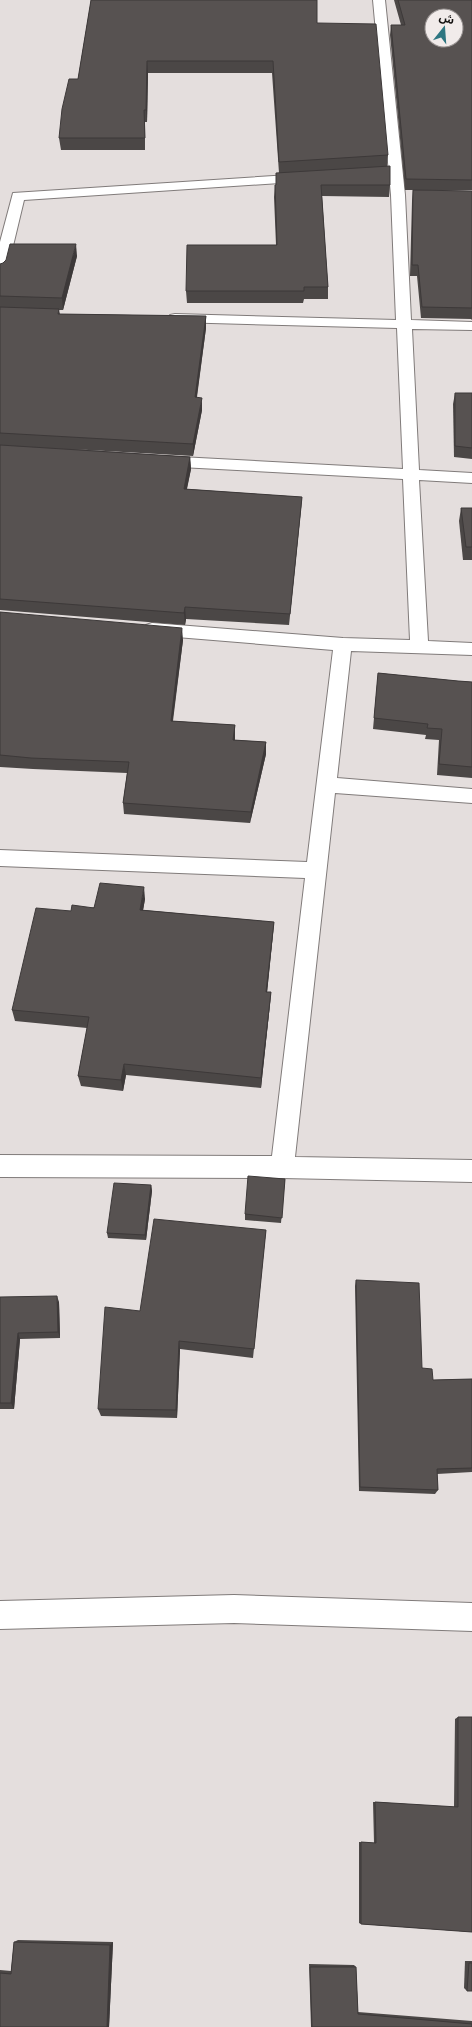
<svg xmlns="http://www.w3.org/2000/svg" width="472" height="2027" font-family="'Asap Condensed','Noto Sans Arabic',sans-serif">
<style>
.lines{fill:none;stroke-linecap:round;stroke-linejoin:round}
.minor-casing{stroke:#807b7a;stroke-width:2}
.minor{fill:#fff;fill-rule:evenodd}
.wall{fill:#4b4746}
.shaded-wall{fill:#3d3939}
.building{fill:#575251;stroke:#3d3939;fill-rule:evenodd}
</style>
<rect width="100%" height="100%" fill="#e4dedd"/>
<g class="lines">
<defs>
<g id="minor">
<path d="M373 0H385L405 195 411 320 472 322V330L412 329 419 470 472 473V483L419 480 428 641 472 643V655L351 651 337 778 472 789V803L335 793 295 1157 472 1160V1182L282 1178 0 1177V1155L272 1156 305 878 0 866V850L307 862 333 650 152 635 146 633 143 629 146 625 152 623 343 638 410 640 403 479 161 466 155 465 153 461 155 457 161 456 403 469 397 328 175 322 170 321 168 318 170 315 175 314 396 320 391 195Z"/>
<path d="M305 174 312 178 310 181 24 200 7 271 5 274 0 275V242L13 193Z"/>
<path d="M234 1595 472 1603V1631L234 1623 0 1629V1601Z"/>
</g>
</defs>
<use href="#minor" class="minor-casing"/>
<use href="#minor" class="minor"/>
</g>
<g class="wall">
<path d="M91 0 317 23 388 155 387 166 390 185 389 197 322 196 328 287V299H304L303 303H187L186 291 276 245 274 197 275 185H276L279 173 272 73H148L147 122H145V150H61L59 138 78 79Z"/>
<path d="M394 0H472V190H405L390 35 391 25H401Z"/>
<path d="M413 190 472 191V320L471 319 421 318 417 276H410L412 201Z"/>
<path d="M77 256 63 310H59L60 314 206 316V328L197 397 202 410 193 456 71 449 190 457 191 469 187 489 302 497 301 509 289 625 186 619 185 625 0 610V264Z"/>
<path d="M455 393H472V459L454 457 453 404Z"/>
<path d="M461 508H472V560H463L459 521Z"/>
<path d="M0 612 183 640 173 721 235 725V740L266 742V754L250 823 124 814 123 803 127 773 33 769 0 767Z"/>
<path d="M378 673 458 681 472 682V778L437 775 439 740 425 739 426 735 373 729Z"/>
<path d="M145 899 143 910 274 922 273 934 267 992H271L270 1004 261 1088 126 1075 123 1091 81 1086 78 1076 87 1028 15 1021 12 1010 71 911Z"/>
<path d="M285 1179 281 1223 245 1220V1214Z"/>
<path d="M151 1185 152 1191 146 1240 108 1238 107 1233Z"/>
<path d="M266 1230 253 1358 180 1349 177 1418 101 1416 98 1409 140 1311Z"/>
<path d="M356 1280 422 1368 433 1380 472 1379V1472L437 1474 438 1490 435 1494 359 1491 355 1286Z"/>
<path d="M0 1297 59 1302 60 1338 20 1339 14 1409H0Z"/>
<path d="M458 1717 472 1932 361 1924 359 1923V1842L374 1843 373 1802H375L454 1807 455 1719Z"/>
<path d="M18 1940 113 1942 109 2027H0V1970L11 1971 14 1942Z"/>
<path d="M465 1961H472V1991H467L464 1988Z"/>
<path d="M309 1964 354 1965 356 1967 358 2012 472 2021V2027H311Z"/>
</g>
<g class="shaded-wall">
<path d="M147 61 148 73 147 122 146 110Z"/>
<path d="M144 110 145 122V150V138Z"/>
<path d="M76 244 77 256 63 310 62 298Z"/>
<path d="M206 316V328L195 409V397Z"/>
<path d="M202 398V410L193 456V444Z"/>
<path d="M190 457 191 469 184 501V489Z"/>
<path d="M302 497 301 509 289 625 290 614Z"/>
<path d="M185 607 186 619 185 625 184 613Z"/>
<path d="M182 628 183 640 171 732V721Z"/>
<path d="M235 725V737L233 752V740Z"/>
<path d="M266 742V754L250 823 251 812Z"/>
<path d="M144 887 145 899 141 922 140 910Z"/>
<path d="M274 922 273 934 266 1003V992Z"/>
<path d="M271 992 270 1004 261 1088V1078Z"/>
<path d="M124 1064 126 1075 123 1091 121 1080Z"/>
<path d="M151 1185 152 1191 146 1240 145 1235Z"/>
<path d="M57 1296 59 1302 60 1338 58 1332Z"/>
<path d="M18 1333 20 1339 14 1409 11 1403Z"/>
<path d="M179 1341 180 1349 177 1418 176 1410Z"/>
<path d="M113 1942 109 2027H107L110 1945Z"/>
</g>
<g class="building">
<path d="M91 0H317V23L376 24 388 155 279 162 273 61H147L146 110H144L145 138H59L62 109 69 79H78Z"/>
<path d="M398 0H472V180L406 179 391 25H405ZM432 16H456V40H432Z"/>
<path d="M390 166V185H321L328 287H304V291H186L187 245H277L275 185H276V173Z"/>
<path d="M413 190 472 191V308L422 307 418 265H412Z"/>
<path d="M10 244H76L62 298 0 296V264L3 263 6 260Z"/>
<path d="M0 307 59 309 58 314 206 316 195 397 202 398 193 444 0 433Z"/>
<path d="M455 393H472V448L455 446Z"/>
<path d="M0 445 190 457 184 489 302 497 290 614 185 607 184 613 0 599Z"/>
<path d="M461 508H472V547H466Z"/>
<path d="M0 612 182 628 171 721 235 725 233 740 266 742 251 812 123 803 129 762 31 758 0 755Z"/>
<path d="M378 673 458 681 472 682V767L439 764 442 729 427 728 428 724 374 718Z"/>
<path d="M100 883 144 887 140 910 274 922 266 992H271L261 1078 124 1064 121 1080 78 1076 89 1017 12 1010 36 908 71 911 72 905 94 908Z"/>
<path d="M248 1176 285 1179 282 1218 245 1214Z"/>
<path d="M114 1183 151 1185 145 1235 107 1233Z"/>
<path d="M154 1219 266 1230 254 1349 179 1341 176 1410 98 1409 105 1307 140 1311Z"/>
<path d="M356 1280 419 1283 422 1368 432 1369 433 1380 472 1379V1468L437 1469 438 1490 360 1487Z"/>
<path d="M57 1296 58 1332 18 1333 11 1403H0V1297Z"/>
<path d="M458 1717H472V1932L361 1924V1842L376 1843 375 1802 458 1807Z"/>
<path d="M14 1942 110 1945 107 2027H0V1973L11 1974Z"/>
<path d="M469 1963H472V1991H467Z"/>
<path d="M310 1967H356L358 2014 472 2024V2027H312Z"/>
</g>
<g transform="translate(444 28) rotate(17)"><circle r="19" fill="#f1ebea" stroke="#989392"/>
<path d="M0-3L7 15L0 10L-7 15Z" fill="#2e7681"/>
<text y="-6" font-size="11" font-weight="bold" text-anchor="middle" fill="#12100f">ش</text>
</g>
</svg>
